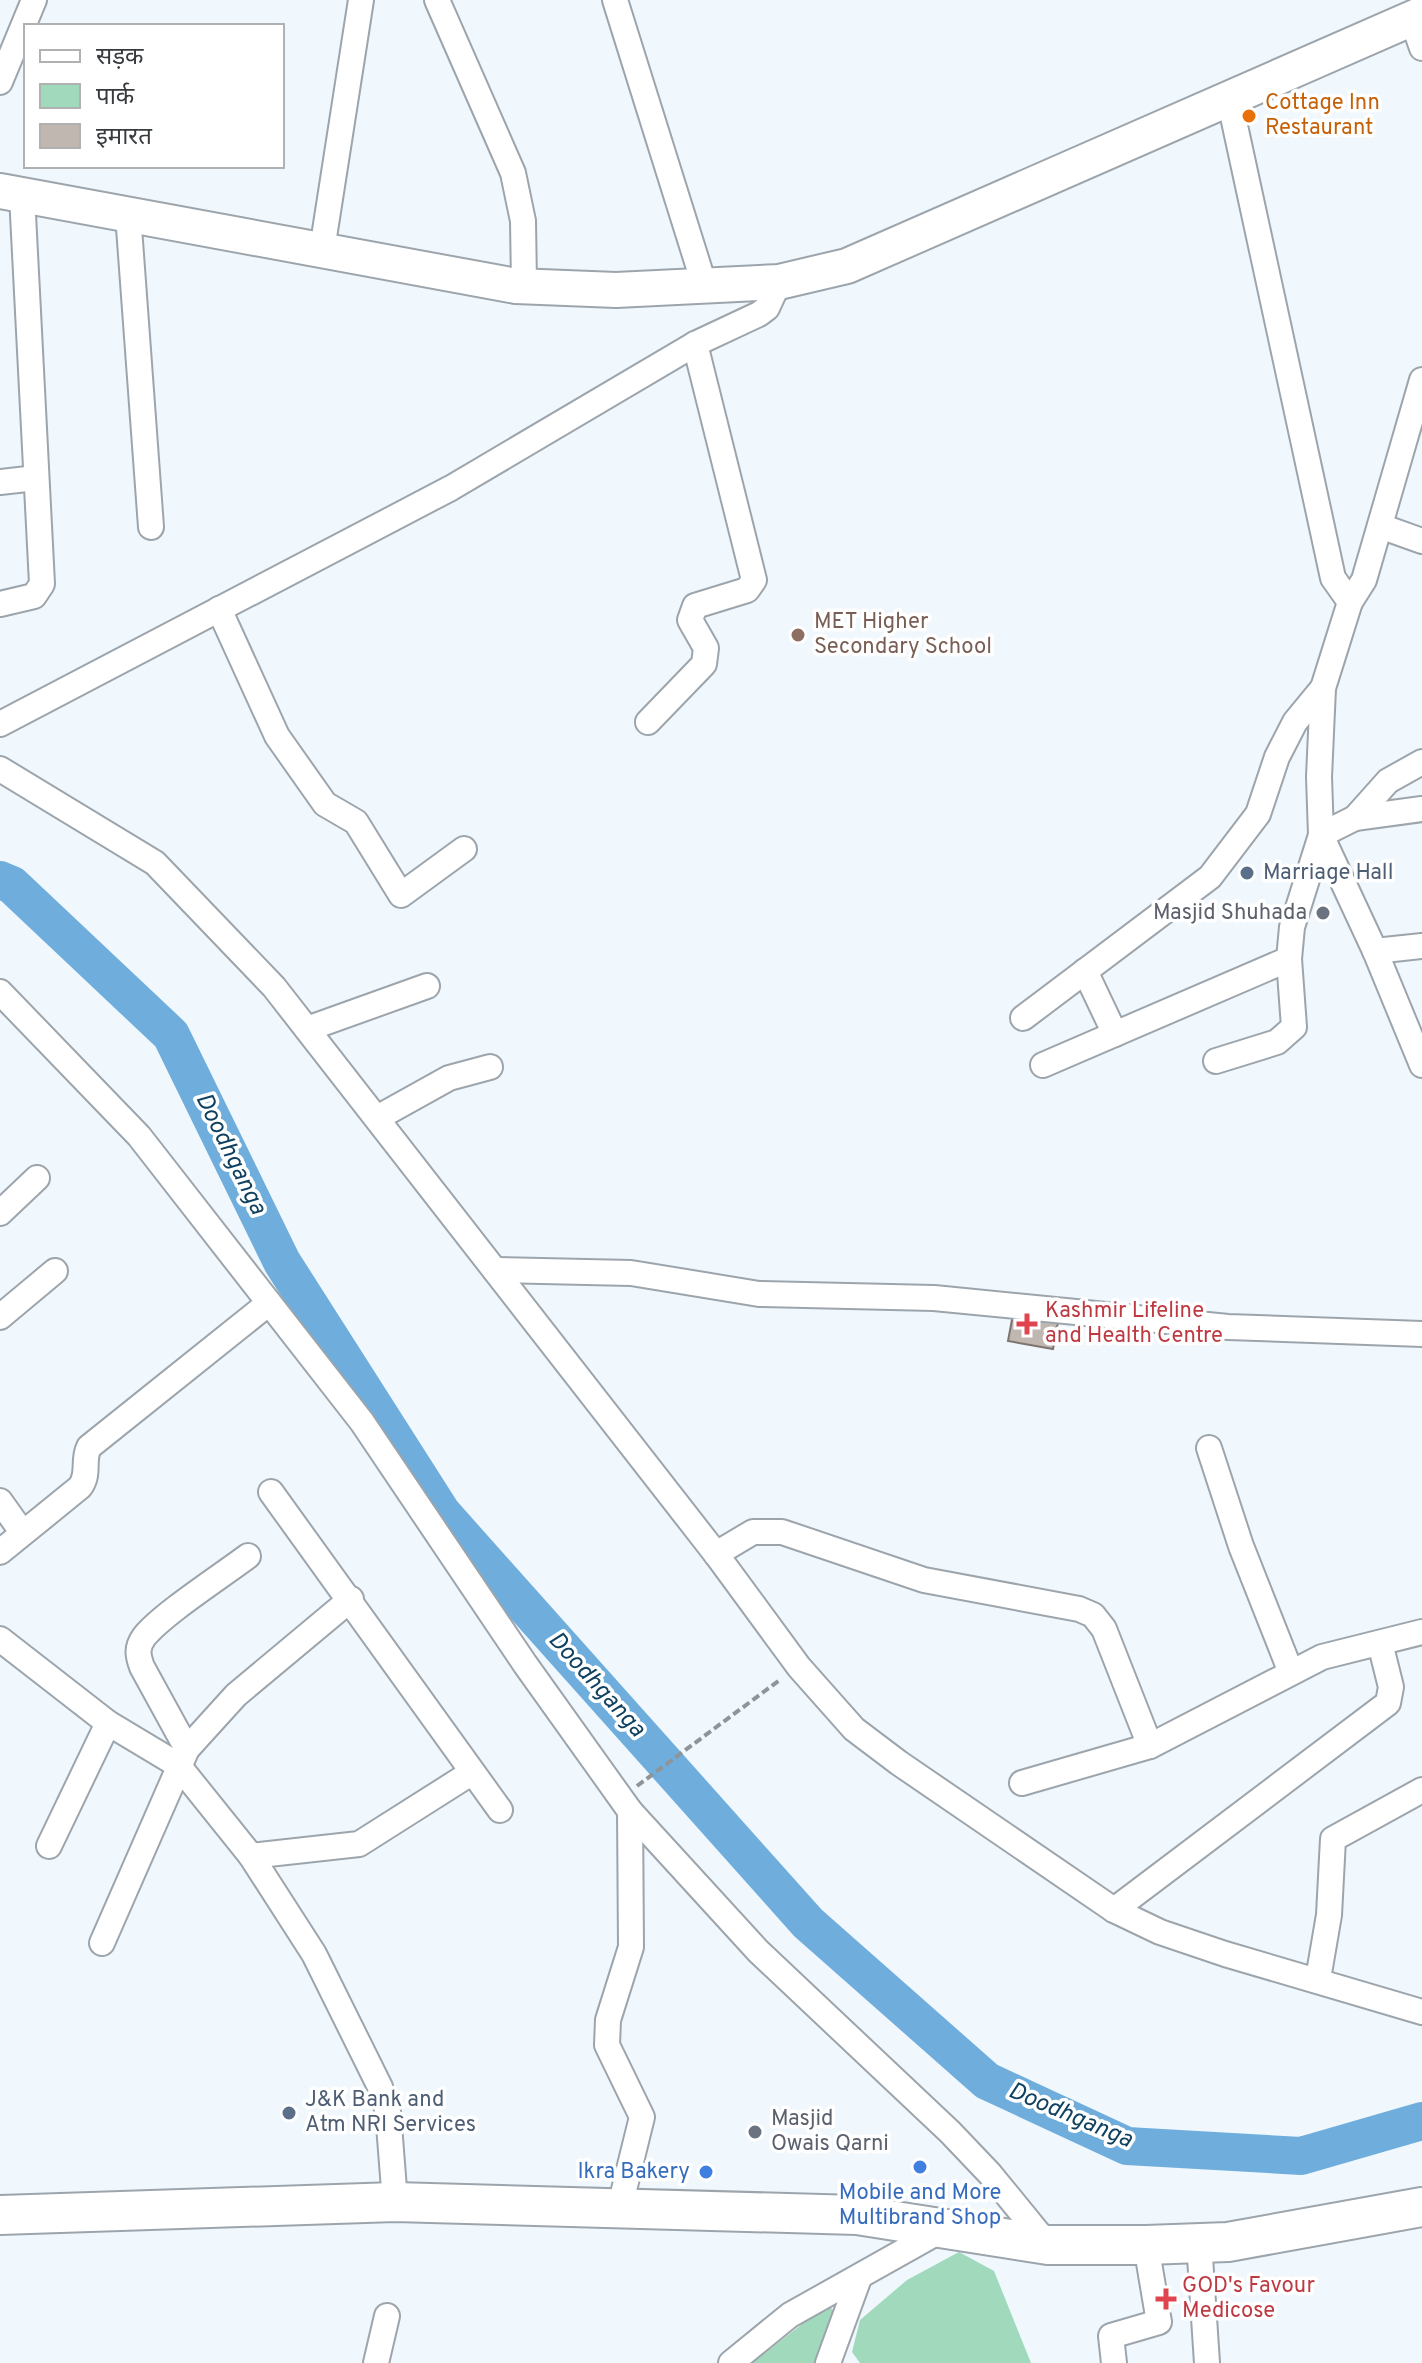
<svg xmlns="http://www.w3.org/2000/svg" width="1422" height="2363" font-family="Overpass,'Noto Sans Devanagari',sans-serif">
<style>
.green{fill:#a0d9bb}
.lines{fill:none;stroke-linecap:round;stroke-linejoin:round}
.river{stroke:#6faedc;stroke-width:38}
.building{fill:#c1b7b1;stroke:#7e7570;stroke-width:2}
.street-casing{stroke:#9da5ac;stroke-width:28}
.secondary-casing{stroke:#9da5ac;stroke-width:38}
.primary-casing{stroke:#9da5ac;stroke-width:42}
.path{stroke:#8e9498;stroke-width:4;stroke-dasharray:8 4;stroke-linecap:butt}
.street{stroke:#fff;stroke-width:24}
.secondary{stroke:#fff;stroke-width:34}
.primary{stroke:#fff;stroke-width:38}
.food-dot{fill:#e8710a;stroke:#fff;stroke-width:3}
.education-dot{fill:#8d6e63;stroke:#fff;stroke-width:3}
.service-dot{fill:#5c6f8a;stroke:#fff;stroke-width:3}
.worship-dot{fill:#6b7280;stroke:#fff;stroke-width:3}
.health-dot{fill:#e0444e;stroke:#fff;stroke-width:3}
.shop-dot{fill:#3f7fe0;stroke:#fff;stroke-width:3}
.labels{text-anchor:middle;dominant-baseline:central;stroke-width:7;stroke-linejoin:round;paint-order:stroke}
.food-label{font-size:22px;fill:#c56008;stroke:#fff;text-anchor:start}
.education-label{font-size:22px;fill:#785e54;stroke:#fff;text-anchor:start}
.service-label{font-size:22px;fill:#4e5e75;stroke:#fff;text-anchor:start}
.worship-label{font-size:22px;fill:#5b616d;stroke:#fff;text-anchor:end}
.health-label{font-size:22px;fill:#be3a42;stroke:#fff;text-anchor:start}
.shop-label{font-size:22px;fill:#366cbe;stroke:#fff;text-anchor:end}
.water-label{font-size:24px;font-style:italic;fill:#104161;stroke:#fff}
</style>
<rect width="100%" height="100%" fill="#f0f7fd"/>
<g class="green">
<path d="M959 2252 994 2271 1031 2363H860L852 2352 860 2320 907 2280Z"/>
<path d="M828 2304 838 2317 826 2363H752Z"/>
</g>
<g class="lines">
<path class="river" d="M0 880 12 885 171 1035 282 1262 442 1513 808 1923 987 2081 1127 2146 1301 2156 1422 2121"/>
</g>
<path class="building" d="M1014 1309 1059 1317 1053 1349 1008 1341Z"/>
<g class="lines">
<defs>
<g id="street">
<path d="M437 0 513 173 523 221 524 284"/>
<path d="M615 0 704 284"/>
<path d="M1412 19 1422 48"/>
<path d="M0 82 34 0"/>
<path d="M1229 98 1333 578 1350 602 1323 688 1319 777 1321 835 1375 951 1422 1065"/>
<path d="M128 214 151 527"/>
<path d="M322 250 361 0"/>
<path d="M0 482 36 478"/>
<path d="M1380 526 1422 541"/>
<path d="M1350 602 1364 580 1422 380"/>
<path d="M0 604 34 596 42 584 22 195"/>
<path d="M219 609 277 736 325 804 356 822 401 895 464 849"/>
<path d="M648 722 704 664 706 648 690 620 695 606 747 590 754 580 695 344"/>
<path d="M0 724 451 488 695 344 759 314 767 308 779 282"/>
<path d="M0 769 155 863 274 987 716 1554 799 1667 854 1729 899 1763 1114 1910 1160 1932 1225 1954 1422 2012"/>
<path d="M1355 818 1388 781 1422 762"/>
<path d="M1375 951 1422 946"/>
<path d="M1085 971 1115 1034"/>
<path d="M0 992 139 1136 362 1422 525 1664 630 1811 758 1951 950 2132 990 2174 1048 2245"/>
<path d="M1023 1018 1210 877 1258 814 1277 757 1295 722 1323 688"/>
<path d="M307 1029 427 986"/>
<path d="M1216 1061 1277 1042 1294 1027 1289 959 1292 927 1321 835 1355 818 1422 809"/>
<path d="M1043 1065 1289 959"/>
<path d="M377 1118 449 1078 490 1067"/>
<path d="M0 1213 37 1178"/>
<path d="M495 1270 631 1273 759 1294 934 1298 1228 1327 1422 1334"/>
<path d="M0 1317 55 1271"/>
<path d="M1209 1448 1241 1546 1290 1670"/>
<path d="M271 1492 500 1810"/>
<path d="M0 1501 22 1532"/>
<path d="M0 1552 80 1487C90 1474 82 1461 89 1447L269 1303"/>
<path d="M716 1554 753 1532H782L924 1580 1079 1609 1093 1615 1104 1629 1150 1746"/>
<path d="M0 1639 108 1723 178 1765 251 1856 314 1954 380 2087 388 2112 395 2202"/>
<path d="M187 1749 142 1667C138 1656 136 1648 144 1637 161 1615 223 1575 248 1556"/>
<path d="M1022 1783 1150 1746 1322 1657 1422 1632"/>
<path d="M49 1846 108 1723"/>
<path d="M251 1856 359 1844 471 1773"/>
<path d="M1114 1910 1388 1703 1391 1687 1380 1643"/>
<path d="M102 1943 187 1749 236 1695 351 1599"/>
<path d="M1318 1979 1329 1915 1333 1839 1422 1790"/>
<path d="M619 2210 642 2117 607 2045 608 2020 631 1947 630 1811"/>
<path d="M1199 2242 1207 2363"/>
<path d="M376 2363 387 2316"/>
<path d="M731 2363 790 2315 945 2228"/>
<path d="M828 2363 859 2278"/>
<path d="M1114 2363 1111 2336 1159 2322 1146 2245"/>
</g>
<path id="secondary" d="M0 191 516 286 616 290 779 282 847 266 1422 14"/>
<path id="primary" d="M0 2215 395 2202 857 2215 1048 2245H1146L1228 2242 1422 2207"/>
</defs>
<use href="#street" class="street-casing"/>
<use href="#secondary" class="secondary-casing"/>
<use href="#primary" class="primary-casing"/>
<path class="path" d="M637 1786 781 1679"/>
<use href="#street" class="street"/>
<use href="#secondary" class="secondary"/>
<use href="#primary" class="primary"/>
</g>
<circle class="food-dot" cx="1249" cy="116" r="8"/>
<circle class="education-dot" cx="798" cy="635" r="8"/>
<g class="service-dot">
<circle cx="1247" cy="873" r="8"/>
<circle cx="289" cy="2113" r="8"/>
</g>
<g class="worship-dot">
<circle cx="1323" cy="913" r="8"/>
<circle cx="755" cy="2132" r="8"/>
</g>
<g class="health-dot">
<path d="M1023 1312h8v8h8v8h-8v8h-8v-8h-8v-8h8z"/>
<path d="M1162 2287h8v8h8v8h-8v8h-8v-8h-8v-8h8z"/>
</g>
<g class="shop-dot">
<circle cx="920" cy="2167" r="8"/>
<circle cx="706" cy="2172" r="8"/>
</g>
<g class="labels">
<g class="food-label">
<text x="1265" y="103">Cottage Inn<tspan x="1265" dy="25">Restaurant</tspan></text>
</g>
<g class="education-label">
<text x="814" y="622">MET Higher<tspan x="814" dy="25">Secondary School</tspan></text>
</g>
<g class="service-label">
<text x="1263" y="873">Marriage Hall</text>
<text x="305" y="2100">J&amp;K Bank and<tspan x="305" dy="25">Atm NRI Services</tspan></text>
</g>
<g class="worship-label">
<text x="1307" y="913">Masjid Shuhada</text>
<text x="771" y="2119" text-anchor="start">Masjid<tspan x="771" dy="25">Owais Qarni</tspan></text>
</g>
<g class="health-label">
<text x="1045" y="1311">Kashmir Lifeline<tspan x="1045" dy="25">and Health Centre</tspan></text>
<text x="1182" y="2286">GOD's Favour<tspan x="1182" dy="25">Medicose</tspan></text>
</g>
<g class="shop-label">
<text x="690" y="2172">Ikra Bakery</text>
<text x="920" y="2193" text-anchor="middle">Mobile and More<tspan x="920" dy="25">Multibrand Shop</tspan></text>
</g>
<g class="water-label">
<text transform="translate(230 1154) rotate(64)">Doodhganga</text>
<text transform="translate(596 1685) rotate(48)">Doodhganga</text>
<text transform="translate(1070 2116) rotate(23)">Doodhganga</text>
</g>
</g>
<rect x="24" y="24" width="260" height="144" fill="#ffffff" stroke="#afb1b2" stroke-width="2"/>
<rect x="40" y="50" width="40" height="12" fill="#ffffff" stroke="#afb1b2" stroke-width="2"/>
<text x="96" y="64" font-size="24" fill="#373b3e">सड़क</text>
<rect x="40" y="84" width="40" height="24" fill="#a0d9bb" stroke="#afb1b2" stroke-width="2"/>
<text x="96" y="104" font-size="24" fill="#373b3e">पार्क</text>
<rect x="40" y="124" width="40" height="24" fill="#c1b7b1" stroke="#afb1b2" stroke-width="2"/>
<text x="96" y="144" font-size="24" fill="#373b3e">इमारत</text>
</svg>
